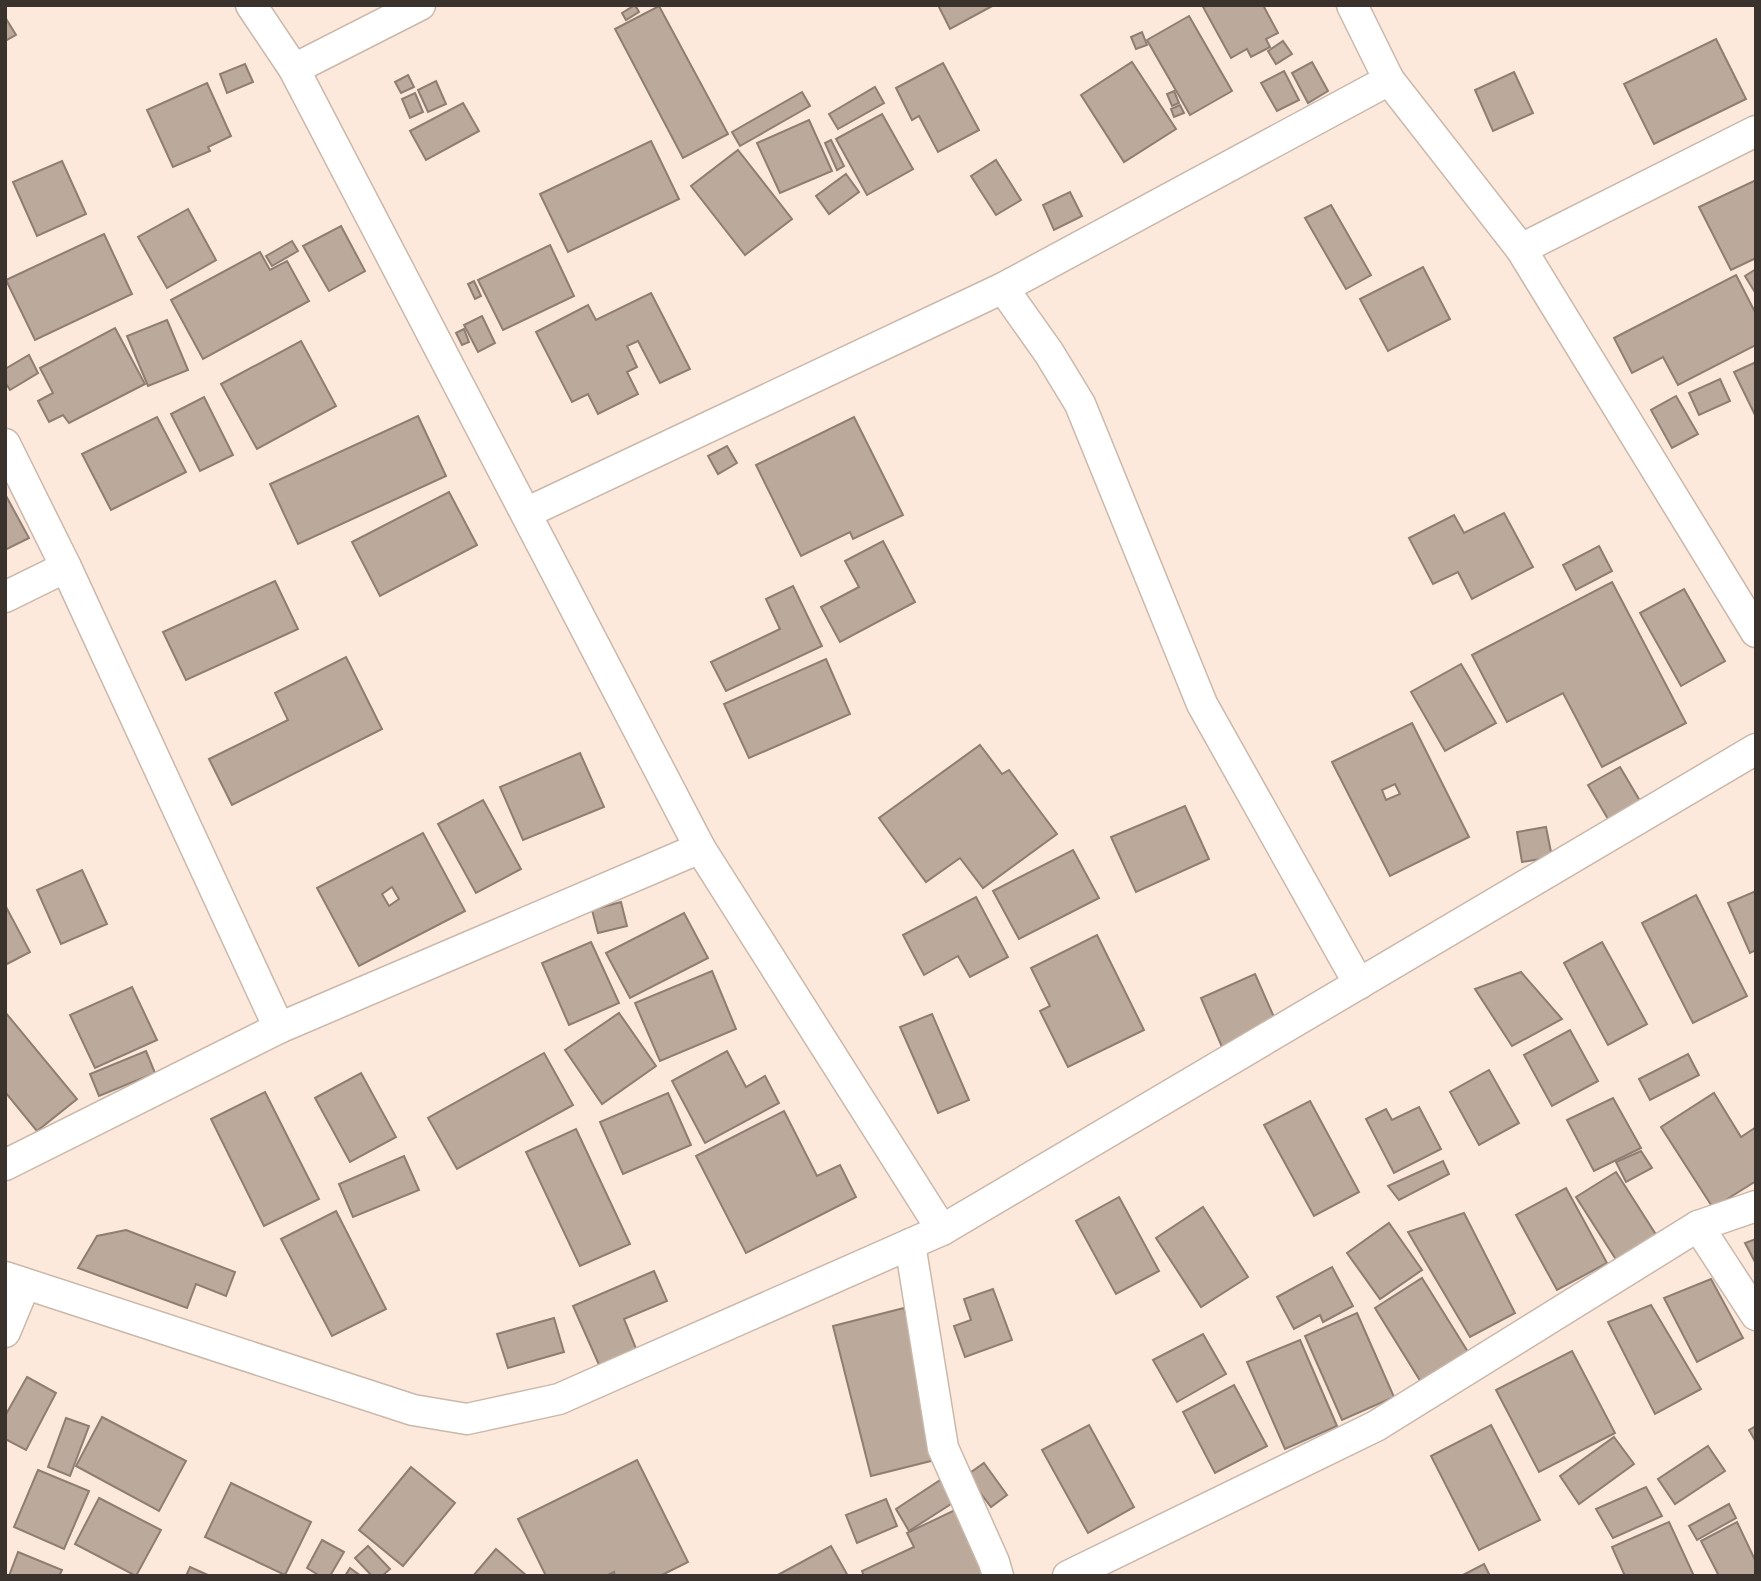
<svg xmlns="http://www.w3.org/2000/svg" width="1761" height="1581" font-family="Lato,sans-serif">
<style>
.building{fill:#bba99c;stroke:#8e7d71;stroke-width:2;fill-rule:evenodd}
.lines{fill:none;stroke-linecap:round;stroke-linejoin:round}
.street-casing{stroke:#cab8ab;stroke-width:33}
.street{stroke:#fff;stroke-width:30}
</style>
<rect width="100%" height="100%" fill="#fce9db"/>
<g class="building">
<path d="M635 5 639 12 626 20 622 13Z"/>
<path d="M938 5H994L950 29Z"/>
<path d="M1202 5H1263L1278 33 1266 39 1270 47 1251 57 1247 49 1231 58Z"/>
<path d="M659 6 728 134 683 158 615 29Z"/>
<path d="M1189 16 1232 91 1190 115 1147 40Z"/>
<path d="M5 17 16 35 5 41Z"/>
<path d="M1142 32 1147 45 1136 49 1131 37Z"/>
<path d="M1716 39 1746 99 1654 144 1624 84Z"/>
<path d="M1283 41 1292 54 1276 64 1268 51Z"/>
<path d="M1132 62 1176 129 1124 162 1081 95Z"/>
<path d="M1312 62 1328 91 1308 103 1292 73Z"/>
<path d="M943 63 979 130 938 152 919 116 912 120 896 88Z"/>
<path d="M245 64 253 82 227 93 220 74Z"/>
<path d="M1284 71 1299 100 1277 111 1261 83Z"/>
<path d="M1514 72 1533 113 1493 131 1475 90Z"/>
<path d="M408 75 414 87 401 93 395 82Z"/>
<path d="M436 81 446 104 428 112 418 90Z"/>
<path d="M207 83 231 136 208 147 210 151 173 167 147 110Z"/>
<path d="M875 87 884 103 838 129 829 114Z"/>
<path d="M1174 91 1179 103 1172 106 1167 94Z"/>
<path d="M802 92 810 106 740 146 732 132Z"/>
<path d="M415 93 423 112 410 118 402 99Z"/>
<path d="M463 103 479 131 426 160 410 131Z"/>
<path d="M1180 105 1184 113 1174 117 1171 109Z"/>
<path d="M882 114 913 169 867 195 836 139Z"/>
<path d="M809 120 832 171 780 193 757 143Z"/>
<path d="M831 140 844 166 837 170 825 143Z"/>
<path d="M651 141 679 199 568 252 540 194Z"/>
<path d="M738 150 792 219 745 255 691 186Z"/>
<path d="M996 160 1021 200 996 215 971 176Z"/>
<path d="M62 161 86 214 37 236 13 182Z"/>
<path d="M846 174 859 192 829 214 816 196Z"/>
<path d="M1756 180V258L1731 270 1699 207Z"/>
<path d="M1070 192 1082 216 1054 230 1043 205Z"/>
<path d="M1331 205 1371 275 1346 289 1305 218Z"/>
<path d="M188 209 216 260 167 288 138 237Z"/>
<path d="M341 226 365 271 329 291 303 246Z"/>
<path d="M104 234 132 294 35 340 6 280Z"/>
<path d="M292 241 298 251 272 266 266 256Z"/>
<path d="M550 245 574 296 503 330 478 280Z"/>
<path d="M260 252 270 270 287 261 309 301 203 359 171 300Z"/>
<path d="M1423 267 1450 319 1388 351 1360 299Z"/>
<path d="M1756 269V294L1745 276Z"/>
<path d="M1736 275 1756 314V345L1678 385 1663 357 1632 373 1614 338Z"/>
<path d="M474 281 481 296 475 299 468 284Z"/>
<path d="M651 293 690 369 660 383 638 341 627 346 637 367 627 372 638 394 598 414 588 394 572 402 536 332 588 305 596 320Z"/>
<path d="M482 316 495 343 478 352 464 325Z"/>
<path d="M167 320 188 370 148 386 127 336Z"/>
<path d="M115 328 145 384 69 423 63 415 49 422 38 401 53 393 40 368Z"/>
<path d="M464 329 469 342 462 345 456 333Z"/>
<path d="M301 341 336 406 257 449 221 384Z"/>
<path d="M29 355 38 373 10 390 5 382V369Z"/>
<path d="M1756 362V417L1734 372Z"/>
<path d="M1720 379 1730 401 1699 415 1689 393Z"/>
<path d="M1676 396 1698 434 1672 448 1651 410Z"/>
<path d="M204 397 233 455 200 471 171 414Z"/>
<path d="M418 416 446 476 298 544 270 484Z"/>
<path d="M157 417 186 472 111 510 82 454Z"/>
<path d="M854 417 903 515 853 539 850 532 801 556 756 465Z"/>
<path d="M727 446 737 463 718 474 708 456Z"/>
<path d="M449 492 477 545 380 596 352 542Z"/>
<path d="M5 494 29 538 5 550Z"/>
<path d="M1504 513 1533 567 1472 599 1458 572 1433 584 1409 538 1454 515 1464 533Z"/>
<path d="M883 541 915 602 840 642 821 607 859 587 845 561Z"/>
<path d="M1599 546 1612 571 1576 590 1563 565Z"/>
<path d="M275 581 298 629 186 680 163 632Z"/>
<path d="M1612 582 1686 723 1602 767 1563 693 1507 722 1472 655Z"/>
<path d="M793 586 822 646 726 691 711 662 780 629 766 599Z"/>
<path d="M1684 589 1725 661 1681 686 1640 613Z"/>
<path d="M346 657 382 729 232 805 209 759 288 720 275 693Z"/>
<path d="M826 659 850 714 749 758 724 704Z"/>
<path d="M1461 664 1496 723 1445 751 1411 692Z"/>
<path d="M1412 723 1469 837 1390 876 1332 762ZM1395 784 1400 794 1386 800 1382 790Z"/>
<path d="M980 745 1002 774 1009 770 1057 834 983 888 960 858 926 882 879 818Z"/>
<path d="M580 753 604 807 523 840 500 787Z"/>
<path d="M1620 767 1640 801 1608 819 1588 785Z"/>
<path d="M483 800 521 869 476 893 438 824Z"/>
<path d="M1185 806 1209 859 1136 892 1111 837Z"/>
<path d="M1546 827 1552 857 1522 862 1517 832Z"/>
<path d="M423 833 465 911 359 966 317 888ZM392 887 399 899 389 906 382 894Z"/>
<path d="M1073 850 1099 898 1019 939 993 891Z"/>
<path d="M82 870 107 924 61 944 37 890Z"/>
<path d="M1756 891V950L1750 953 1728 903Z"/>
<path d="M1696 895 1747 996 1693 1023 1642 923Z"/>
<path d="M976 897 1008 957 970 977 958 956 924 975 903 935Z"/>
<path d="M621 902 627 926 598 933 592 910Z"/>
<path d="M5 905 30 952 5 965Z"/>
<path d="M684 913 708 958 630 998 606 953Z"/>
<path d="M1097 935 1144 1030 1068 1067 1040 1011 1050 1006 1031 968Z"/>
<path d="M591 942 619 1003 569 1025 542 963Z"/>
<path d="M1602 942 1647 1024 1608 1045 1564 963Z"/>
<path d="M712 971 736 1029 660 1061 635 1003Z"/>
<path d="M1521 972 1562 1019 1512 1046 1475 989Z"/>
<path d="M1255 974 1277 1024 1222 1047 1201 998Z"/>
<path d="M132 987 157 1040 95 1068 70 1015Z"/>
<path d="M5 1012 77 1099 37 1131 5 1092Z"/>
<path d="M619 1013 656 1066 602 1104 565 1050Z"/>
<path d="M932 1014 969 1100 938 1113 900 1027Z"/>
<path d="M1570 1030 1598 1081 1552 1106 1524 1055Z"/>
<path d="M146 1051 155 1073 99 1096 90 1074Z"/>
<path d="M727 1051 746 1087 765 1076 779 1103 705 1143 672 1081Z"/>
<path d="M544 1053 573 1105 457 1169 428 1118Z"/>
<path d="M1688 1054 1699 1075 1650 1100 1639 1079Z"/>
<path d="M1489 1070 1519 1123 1479 1145 1450 1092Z"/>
<path d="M361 1073 396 1137 350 1162 315 1098Z"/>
<path d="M265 1092 319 1199 264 1226 211 1119Z"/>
<path d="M668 1093 691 1145 623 1174 600 1122Z"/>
<path d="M1714 1093 1741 1137 1756 1127V1181L1713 1208 1661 1127Z"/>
<path d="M1613 1098 1641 1148 1594 1171 1567 1120Z"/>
<path d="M1310 1101 1359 1192 1314 1216 1264 1125Z"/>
<path d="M1419 1107 1441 1149 1394 1173 1366 1119 1386 1109 1392 1120Z"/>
<path d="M784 1111 817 1176 840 1165 856 1197 746 1253 696 1156Z"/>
<path d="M576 1129 630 1244 580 1266 526 1152Z"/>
<path d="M1641 1151 1652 1168 1626 1182 1616 1162Z"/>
<path d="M404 1156 419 1190 353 1217 339 1184Z"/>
<path d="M1443 1161 1449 1174 1399 1200 1388 1186Z"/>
<path d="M1616 1172 1662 1244 1622 1269 1576 1197Z"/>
<path d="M1566 1188 1607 1263 1557 1290 1516 1215Z"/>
<path d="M1119 1197 1159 1271 1116 1294 1076 1221Z"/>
<path d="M1203 1207 1248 1277 1201 1307 1156 1238Z"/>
<path d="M336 1211 386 1309 332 1336 281 1239Z"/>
<path d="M1464 1213 1515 1313 1470 1337 1408 1232Z"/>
<path d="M1389 1223 1422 1270 1380 1299 1347 1253Z"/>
<path d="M126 1230 235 1272 226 1296 196 1284 187 1308 78 1268 97 1236Z"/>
<path d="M1756 1239V1264L1745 1243Z"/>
<path d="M1332 1267 1353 1306 1323 1322 1320 1315 1294 1329 1277 1297Z"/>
<path d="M654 1271 667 1301 624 1319 637 1351 600 1367 573 1306Z"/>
<path d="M1422 1278 1468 1352 1421 1382 1375 1308Z"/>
<path d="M1711 1279 1743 1338 1697 1362 1664 1298Z"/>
<path d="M993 1289 1012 1340 965 1357 954 1326 971 1320 964 1299Z"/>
<path d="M1651 1305 1701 1389 1655 1414 1608 1322Z"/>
<path d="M904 1308 943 1458 871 1476 833 1326Z"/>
<path d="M1357 1313 1394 1397 1342 1420 1305 1336Z"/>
<path d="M554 1318 564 1352 508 1368 497 1334Z"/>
<path d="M1203 1334 1226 1374 1177 1402 1153 1360Z"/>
<path d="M1300 1340 1337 1426 1285 1449 1247 1362Z"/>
<path d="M1572 1351 1615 1433 1539 1472 1496 1390Z"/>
<path d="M27 1377 56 1393 26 1450 5 1439V1416Z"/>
<path d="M1234 1385 1267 1446 1215 1473 1183 1412Z"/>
<path d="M102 1417 186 1461 159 1511 76 1466Z"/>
<path d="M66 1418 89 1426 70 1476 48 1467Z"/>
<path d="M1089 1425 1134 1507 1088 1533 1042 1450Z"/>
<path d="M1491 1425 1540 1520 1479 1550 1431 1456Z"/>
<path d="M1756 1426V1442L1749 1430Z"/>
<path d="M1614 1437 1634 1464 1579 1504 1560 1476Z"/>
<path d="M1708 1446 1725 1471 1675 1504 1658 1479Z"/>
<path d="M637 1460 688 1562 660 1576H615L614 1572 606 1576H546L518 1519Z"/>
<path d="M984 1463 1007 1495 991 1507 967 1475Z"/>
<path d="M411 1467 455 1503 403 1566 359 1530Z"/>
<path d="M38 1470 89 1491 64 1549 14 1527Z"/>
<path d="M948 1475 962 1497 909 1531 896 1509Z"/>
<path d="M231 1483 311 1522 285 1575 205 1537Z"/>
<path d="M1646 1487 1662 1516 1613 1538 1596 1509Z"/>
<path d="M99 1498 161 1530 136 1576 75 1544Z"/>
<path d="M886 1499 897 1526 857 1543 846 1515Z"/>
<path d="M1729 1504 1736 1518 1697 1540 1689 1526Z"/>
<path d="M955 1510 986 1576H864L862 1571 914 1547 907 1533Z"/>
<path d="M1669 1522 1694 1576H1625L1612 1547Z"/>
<path d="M1737 1522 1756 1562V1576H1719L1701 1541Z"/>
<path d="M322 1540 344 1552 330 1576H320L307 1568Z"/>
<path d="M368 1546 390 1569 382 1576H372L355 1558Z"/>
<path d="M831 1546 848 1576H776Z"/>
<path d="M496 1549 527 1576H473Z"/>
<path d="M18 1552 62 1570 59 1576H9Z"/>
<path d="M1484 1564 1490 1576H1461Z"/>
<path d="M190 1567 210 1576H186Z"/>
<path d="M350 1568 361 1576H345Z"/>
</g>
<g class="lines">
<defs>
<g id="street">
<path d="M251 5 294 69 700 848 942 1230"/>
<path d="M1352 5 1389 80 1521 249 1756 632"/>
<path d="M294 69 420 5"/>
<path d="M1521 249 1756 131"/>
<path d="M1003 288 1049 353 1080 404 1202 704 1359 984"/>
<path d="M5 444 66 567 279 1028"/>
<path d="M526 513 1003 288 1389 80"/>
<path d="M5 597 66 567"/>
<path d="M5 1165 279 1028 700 848"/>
<path d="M1698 1226 1756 1315"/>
<path d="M910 1244 943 1448 994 1562 998 1576"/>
<path d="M5 1277 413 1410 467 1419 559 1399 942 1230 1756 749"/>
<path d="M5 1332 25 1284"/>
<path d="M1068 1576 1376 1426 1698 1226 1756 1206"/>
</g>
</defs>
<use href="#street" class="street-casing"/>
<use href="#street" class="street"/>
</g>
<rect width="1761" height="1581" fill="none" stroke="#3a322d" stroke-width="14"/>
</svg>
